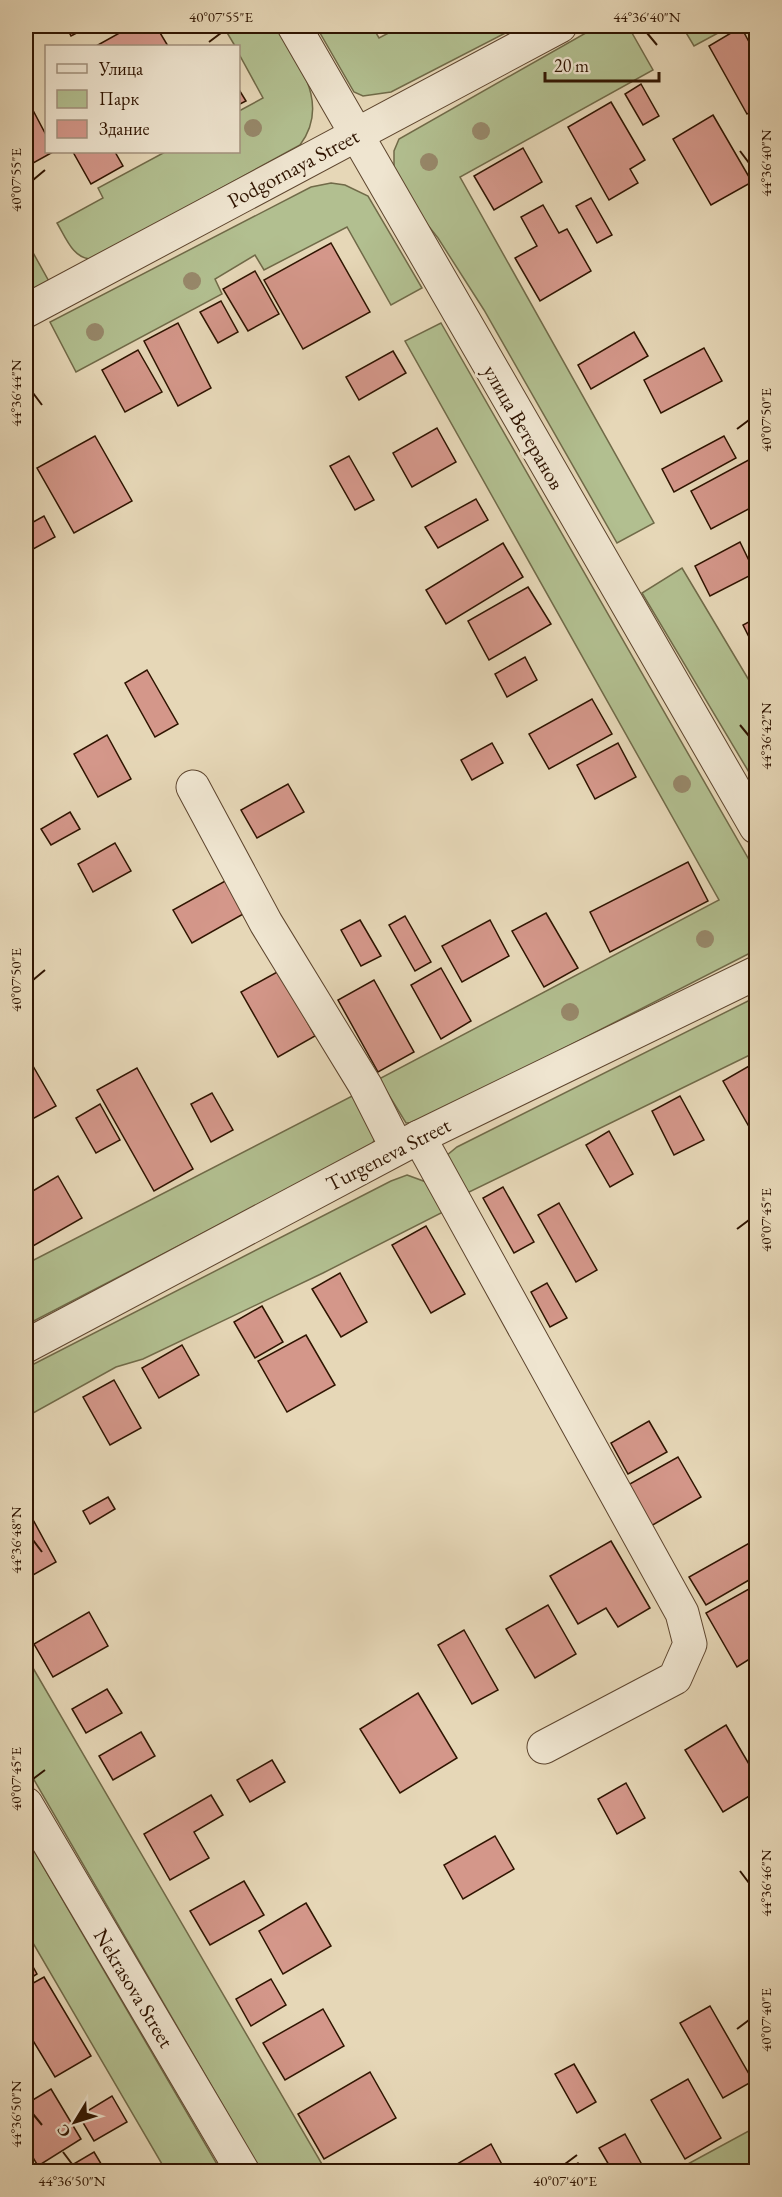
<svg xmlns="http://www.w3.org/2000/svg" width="782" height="2197" font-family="'EB Garamond',serif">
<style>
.green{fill:#b2bf90;stroke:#706a48;stroke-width:1.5}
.building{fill:#d4978a;stroke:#2f1400;stroke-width:1.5}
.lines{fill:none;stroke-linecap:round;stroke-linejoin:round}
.minor-casing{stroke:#5d452e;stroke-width:35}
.minor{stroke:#efe5d0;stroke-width:33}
.tree{fill:#97886a}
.ticks{fill:none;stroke:#2f1400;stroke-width:2}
.labels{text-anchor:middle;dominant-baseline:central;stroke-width:6;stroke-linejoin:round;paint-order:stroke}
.street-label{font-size:21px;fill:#2f1400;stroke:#efe5d0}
.neatline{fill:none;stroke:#2f1400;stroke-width:2}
.ticks-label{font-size:15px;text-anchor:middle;fill:#2f1400}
</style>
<rect width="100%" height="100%" fill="#e6d7b7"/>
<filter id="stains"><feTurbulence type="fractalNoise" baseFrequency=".00333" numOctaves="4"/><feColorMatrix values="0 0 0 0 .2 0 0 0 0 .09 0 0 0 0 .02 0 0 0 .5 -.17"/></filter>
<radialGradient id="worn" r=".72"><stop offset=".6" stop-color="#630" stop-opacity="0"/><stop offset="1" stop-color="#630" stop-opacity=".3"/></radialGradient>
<g class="green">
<path d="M223 26H278C298 64 331 104 300 145L92 259C73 259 66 238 57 223L103 198 98 188 165 152H238L239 111 263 98 239 54 238 46H235Z"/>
<path d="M316 26H372L379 38 402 26H519L391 92 363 96 354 92Z"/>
<path d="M598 26H628L653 70 460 177 654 523 617 543 484 310 438 238 411 204 394 173V151L399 139Z"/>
<path d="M682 26H731L694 46Z"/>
<path d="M331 183 345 185 368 196 422 288 391 305 347 227 264 270 255 255 215 279 222 294 76 372 50 322 311 187Z"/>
<path d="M26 240 51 285 26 299Z"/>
<path d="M441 323 756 872V950L420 1122 406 1123 379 1079 719 900 405 341Z"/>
<path d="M682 568 756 692V784L642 593Z"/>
<path d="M756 997V1052L461 1196 446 1156 457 1147Z"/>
<path d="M358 1093 377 1135 371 1146 26 1325V1264Z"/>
<path d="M407 1175 426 1182 447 1210 323 1273 143 1359 116 1367 26 1417V1368L391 1181Z"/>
<path d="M26 1656 326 2171H261L26 1766Z"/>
<path d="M26 1837 221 2171H166L26 1931Z"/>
<path d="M756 2127V2171H675Z"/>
</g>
<g class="building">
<path d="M66 26H90L71 36Z"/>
<path d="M132 26H156L168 46H96Z"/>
<path d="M741 27 756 55V108L747 114 709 46Z"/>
<path d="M641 84 659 116 643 125 625 94Z"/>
<path d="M238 88 246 101 238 105Z"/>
<path d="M26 97 46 135V152H53L26 167Z"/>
<path d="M611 102 645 160 630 169 638 183 609 200 568 127Z"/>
<path d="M713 115 752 182 711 205 673 139Z"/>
<path d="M523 148 542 182 494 210 474 176Z"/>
<path d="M73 152H115L123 166 91 184Z"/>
<path d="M591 198 612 235 597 243 576 206Z"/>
<path d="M543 205 559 233 567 229 591 271 540 301 515 258 537 246 521 217Z"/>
<path d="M331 243 370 312 303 349 264 280Z"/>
<path d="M255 271 279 314 248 331 223 289Z"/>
<path d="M221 301 238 332 218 343 200 312Z"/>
<path d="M178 323 211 388 178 406 144 341Z"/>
<path d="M634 332 648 356 591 389 578 365Z"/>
<path d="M704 348 722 381 661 413 644 380Z"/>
<path d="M138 350 162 392 125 412 102 370Z"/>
<path d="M393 351 406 373 359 400 346 377Z"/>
<path d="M437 428 456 462 412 487 393 453Z"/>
<path d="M95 436 132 501 74 533 37 468Z"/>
<path d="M724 436 736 458 674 492 662 469Z"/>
<path d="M349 456 374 500 355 510 330 466Z"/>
<path d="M756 456V505L711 529 691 491Z"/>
<path d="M476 499 488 520 438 548 425 527Z"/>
<path d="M44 516 55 537 26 553V526Z"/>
<path d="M740 542 755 573 710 596 695 566Z"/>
<path d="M503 543 523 577 446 624 426 590Z"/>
<path d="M528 587 551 624 489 660 468 621Z"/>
<path d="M756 618V651L743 625Z"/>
<path d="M525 657 537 680 507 697 495 674Z"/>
<path d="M147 670 178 724 155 737 125 683Z"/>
<path d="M592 699 612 734 549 769 529 734Z"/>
<path d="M107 735 131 779 98 797 74 754Z"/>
<path d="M492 743 503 763 472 780 461 760Z"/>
<path d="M618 743 636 777 595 799 577 765Z"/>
<path d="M288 784 304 812 257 838 241 810Z"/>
<path d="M70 812 80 829 51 845 41 829Z"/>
<path d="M115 843 131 871 93 892 78 864Z"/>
<path d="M688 862 708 901 610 952 590 912Z"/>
<path d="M227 880 245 913 192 943 173 910Z"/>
<path d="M546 913 578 968 544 987 512 931Z"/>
<path d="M405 916 431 962 415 971 389 925Z"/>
<path d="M360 920 381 956 361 966 341 930Z"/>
<path d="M490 920 509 956 462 982 442 946Z"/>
<path d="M441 968 471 1021 441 1039 411 985Z"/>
<path d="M279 971 315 1036 278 1057 241 992Z"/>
<path d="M374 980 414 1052 378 1072 338 1000Z"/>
<path d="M756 1062V1139L723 1081Z"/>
<path d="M33 1066 56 1106 27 1122 26 1070Z"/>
<path d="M137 1068 193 1169 154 1191 97 1090Z"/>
<path d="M212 1093 233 1130 211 1142 191 1104Z"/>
<path d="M680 1096 704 1140 674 1155 652 1111Z"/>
<path d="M100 1104 120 1140 96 1153 76 1118Z"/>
<path d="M609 1131 633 1174 610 1187 586 1145Z"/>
<path d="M58 1176 82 1218 33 1246 26 1232V1195Z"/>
<path d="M503 1187 534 1242 514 1253 483 1198Z"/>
<path d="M559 1203 597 1270 576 1282 538 1215Z"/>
<path d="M426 1226 465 1294 431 1313 392 1245Z"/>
<path d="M340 1273 367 1322 341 1337 312 1289Z"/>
<path d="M547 1283 567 1318 550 1327 531 1292Z"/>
<path d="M262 1306 283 1342 255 1358 234 1322Z"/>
<path d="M306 1335 335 1385 287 1412 258 1361Z"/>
<path d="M182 1345 199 1375 159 1398 142 1368Z"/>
<path d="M114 1380 141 1428 110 1445 83 1397Z"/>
<path d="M649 1421 667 1452 628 1474 611 1443Z"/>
<path d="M678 1457 701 1497 651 1526 628 1485Z"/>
<path d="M108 1497 115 1509 90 1524 83 1511Z"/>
<path d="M31 1516 56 1562 26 1579V1519Z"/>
<path d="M611 1541 650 1608 618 1627 606 1608 578 1624 550 1576Z"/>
<path d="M753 1541 756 1547V1576L706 1605 689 1577Z"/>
<path d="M756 1585V1655L737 1667 706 1613Z"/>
<path d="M548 1605 576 1654 535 1678 506 1629Z"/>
<path d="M89 1612 108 1646 53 1677 34 1644Z"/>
<path d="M464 1630 498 1690 472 1704 438 1645Z"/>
<path d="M107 1689 122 1713 86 1733 72 1709Z"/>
<path d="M418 1693 457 1758 400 1793 360 1729Z"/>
<path d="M726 1725 756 1776V1792L723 1812 685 1750Z"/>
<path d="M141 1732 155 1756 113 1780 99 1756Z"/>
<path d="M272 1760 285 1782 250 1802 237 1780Z"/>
<path d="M626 1783 645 1818 617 1834 598 1799Z"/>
<path d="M211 1795 223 1815 194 1832 209 1858 170 1880 144 1834Z"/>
<path d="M495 1836 514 1869 463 1899 444 1865Z"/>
<path d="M244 1881 264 1915 210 1945 190 1911Z"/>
<path d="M306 1903 331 1946 283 1974 259 1931Z"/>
<path d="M26 1954 37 1974 26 1981Z"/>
<path d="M44 1977 91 2056 55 2077 26 2029V1987Z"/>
<path d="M271 1979 286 2005 251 2026 236 1999Z"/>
<path d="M710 2006 753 2081 723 2098 680 2023Z"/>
<path d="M323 2009 344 2046 285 2080 263 2043Z"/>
<path d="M574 2064 596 2102 577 2113 555 2074Z"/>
<path d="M370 2072 396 2118 324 2159 298 2114Z"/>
<path d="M688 2079 721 2138 685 2159 651 2100Z"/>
<path d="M51 2089 81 2139 38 2166 26 2146V2104Z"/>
<path d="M112 2096 127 2122 94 2141 79 2116Z"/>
<path d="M625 2134 646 2172H613L599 2148Z"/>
<path d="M491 2144 506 2172H455L452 2167Z"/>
<path d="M94 2152 106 2172H60Z"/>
<path d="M578 2163 583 2172H562Z"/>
</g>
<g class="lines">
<defs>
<g id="minor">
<path d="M294 26 756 827"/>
<path d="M26 311 560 26"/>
<path d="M193 787 266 923 365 1085 397 1148"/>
<path d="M419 1137 682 1613 690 1644 675 1678 544 1747"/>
<path d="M26 1346 419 1137 756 973"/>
<path d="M26 1804 243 2172"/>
</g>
</defs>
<use href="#minor" class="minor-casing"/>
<use href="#minor" class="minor"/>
</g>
<g class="tree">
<circle cx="253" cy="128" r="9"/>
<circle cx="481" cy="131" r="9"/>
<circle cx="429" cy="162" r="9"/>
<circle cx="192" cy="281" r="9"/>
<circle cx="95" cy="332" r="9"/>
<circle cx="682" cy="784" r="9"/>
<circle cx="705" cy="939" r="9"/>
<circle cx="570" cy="1012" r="9"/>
</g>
<path class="ticks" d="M647 33 657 45M209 42 221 33M740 151 749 163M33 180 45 170M33 393 42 405M737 429 749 420M740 725 749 736M33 980 45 970M737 1229 749 1220M33 1540 42 1552M33 1779 45 1770M740 1871 749 1883M737 2029 749 2020M33 2114 42 2125M63 2152 72 2164M565 2164 577 2155"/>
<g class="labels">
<g class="street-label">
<text transform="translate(293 168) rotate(-28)">Podgornaya Street</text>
<text transform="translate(524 427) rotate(60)">улица Ветеранов</text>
<text transform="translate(388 1154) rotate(-27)">Turgeneva Street</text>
<text transform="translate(134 1988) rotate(59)">Nekrasova Street</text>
</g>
</g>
<rect width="782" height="2197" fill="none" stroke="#e6d7b7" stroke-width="66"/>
<rect x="45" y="45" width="195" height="108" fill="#efe5d0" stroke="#a2917d" stroke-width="1.5"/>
<rect x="57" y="64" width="30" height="9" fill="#efe5d0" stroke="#a2917d" stroke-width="1.5"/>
<text x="99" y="75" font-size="18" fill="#2f1400">Улица</text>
<rect x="57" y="90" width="30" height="18" fill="#b2bf90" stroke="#a2917d" stroke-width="1.5"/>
<text x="99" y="105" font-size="18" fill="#2f1400">Парк</text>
<rect x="57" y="120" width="30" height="18" fill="#d4978a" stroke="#a2917d" stroke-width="1.5"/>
<text x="99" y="135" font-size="18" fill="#2f1400">Здание</text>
<g transform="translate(75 2122) rotate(232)" stroke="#efe5d0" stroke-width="4.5" paint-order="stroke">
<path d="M0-4.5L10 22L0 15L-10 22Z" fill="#2f1400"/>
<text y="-9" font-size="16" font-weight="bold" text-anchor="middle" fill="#2f1400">С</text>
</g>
<path d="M545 72v9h114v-9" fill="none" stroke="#2f1400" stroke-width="3"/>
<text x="554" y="72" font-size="18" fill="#2f1400" stroke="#efe5d0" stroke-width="4.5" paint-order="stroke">20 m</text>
<rect x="33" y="33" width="716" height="2131" class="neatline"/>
<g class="ticks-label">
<text x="221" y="22">40°07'55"E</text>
<text x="647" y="22">44°36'40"N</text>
<text transform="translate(766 163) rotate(-90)" y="5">44°36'40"N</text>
<text transform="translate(16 180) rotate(-90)" y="5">40°07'55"E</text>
<text transform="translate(16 393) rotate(-90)" y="5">44°36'44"N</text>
<text transform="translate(766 420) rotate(-90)" y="5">40°07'50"E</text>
<text transform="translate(766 736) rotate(-90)" y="5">44°36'42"N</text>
<text transform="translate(16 980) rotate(-90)" y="5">40°07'50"E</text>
<text transform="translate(766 1220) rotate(-90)" y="5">40°07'45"E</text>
<text transform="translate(16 1540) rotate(-90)" y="5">44°36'48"N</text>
<text transform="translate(16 1779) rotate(-90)" y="5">40°07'45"E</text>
<text transform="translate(766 1883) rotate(-90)" y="5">44°36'46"N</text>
<text transform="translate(766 2020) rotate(-90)" y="5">40°07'40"E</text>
<text transform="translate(16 2114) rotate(-90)" y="5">44°36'50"N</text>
<text x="72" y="2186">44°36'50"N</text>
<text x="565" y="2186">40°07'40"E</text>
</g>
<rect width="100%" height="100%" filter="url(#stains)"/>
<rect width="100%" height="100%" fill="url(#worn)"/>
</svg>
